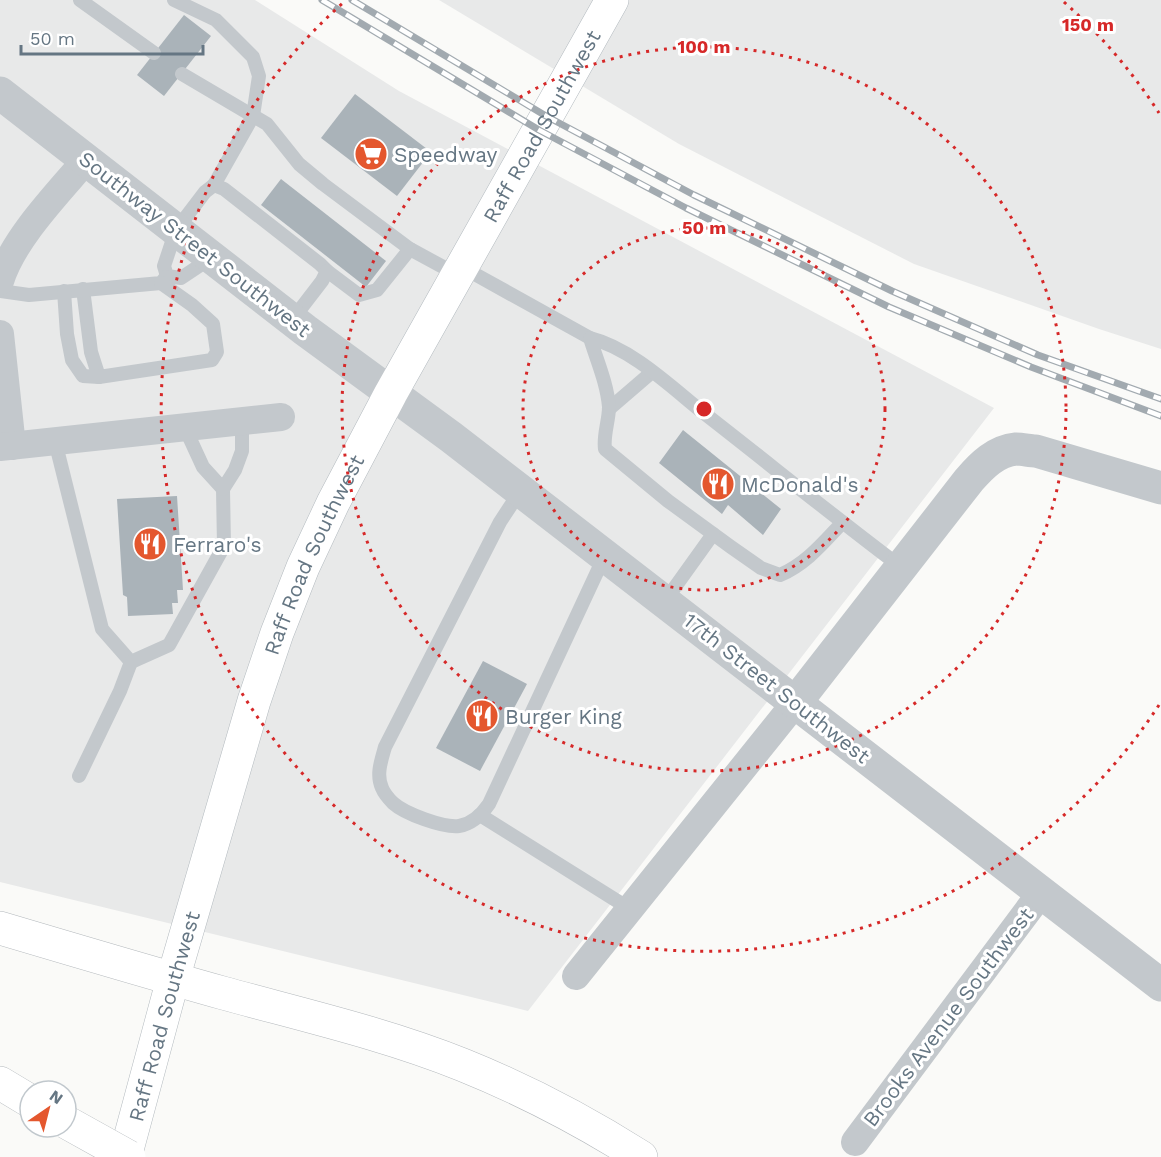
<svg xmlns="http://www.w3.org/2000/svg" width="1161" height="1157" font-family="'Work Sans',sans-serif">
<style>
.built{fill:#e8e9e9}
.building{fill:#aab3b9}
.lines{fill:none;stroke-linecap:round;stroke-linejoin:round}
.secondary-casing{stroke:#b3babf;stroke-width:34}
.motorway-casing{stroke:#b4b9bd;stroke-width:34}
.service{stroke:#c3c8cc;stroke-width:14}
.minor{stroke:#c3c8cc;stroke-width:28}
.tertiary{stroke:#c3c8cc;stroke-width:33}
.secondary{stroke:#fff;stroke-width:33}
.motorway{stroke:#fff;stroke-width:33}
.rail-casing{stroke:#a2aab0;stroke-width:7}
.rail{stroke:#fff;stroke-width:4.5;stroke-dasharray:14;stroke-linecap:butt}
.motorway-bridge-casing{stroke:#b4b9bd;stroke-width:34;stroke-linecap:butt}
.motorway-bridge{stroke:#fff;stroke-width:33}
.ring{fill:none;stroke:#d62828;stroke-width:3;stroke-dasharray:3 6}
.labels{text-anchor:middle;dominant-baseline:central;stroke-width:6;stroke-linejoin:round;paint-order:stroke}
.street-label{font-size:21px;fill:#657683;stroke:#fff}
.poi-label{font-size:21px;fill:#657683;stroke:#fff;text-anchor:start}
.centre{fill:#d62828;stroke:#fff;stroke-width:3}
.ring-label{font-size:18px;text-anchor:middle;font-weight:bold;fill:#d62828;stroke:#fff;stroke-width:6;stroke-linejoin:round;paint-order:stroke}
</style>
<rect width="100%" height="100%" fill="#fafaf8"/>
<g class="built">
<path d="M0 0H255L399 91 994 408 528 1011 0 882Z"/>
<path d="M439 0H1161V349L1099 329 914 264 679 144Z"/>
</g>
<g class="building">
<path d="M184 15 211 36 164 96 137 75Z"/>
<path d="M355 94 431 152 397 196 321 138Z"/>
<path d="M281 179 386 261 366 287 261 205Z"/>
<path d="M683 430 781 509 763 535 728 505 722 514 659 463Z"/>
<path d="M177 496 183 590H177L178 603H172L173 614 128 616 127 597 123 595 117 499Z"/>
<path d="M483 661 527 684 480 771 436 748Z"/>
</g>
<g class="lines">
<defs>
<g id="secondary">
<path id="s1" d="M125 1157 173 979 254 701 277 633 303 567 333 503 391 393 612 0"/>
</g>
<g id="motorway">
<path d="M0 928C74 950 148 972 223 993 303 1015 386 1034 463 1065 525 1090 584 1121 641 1157"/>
<path d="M0 1083 30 1101"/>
</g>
</defs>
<use href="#secondary" class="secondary-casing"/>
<use href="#motorway" class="motorway-casing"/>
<g class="service">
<path d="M80 0 154 53"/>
<path d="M174 0 216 20 253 57 259 76 253 116 214 185"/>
<path d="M182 74 267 124 299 164 323 184 410 249 458 275"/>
<path d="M211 258 181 278 167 276 164 266 176 230 205 192 214 185 224 189 320 264 327 271 322 281 292 320"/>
<path d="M462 267 590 338"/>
<path d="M327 271 359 295 377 290 410 249"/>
<path d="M83 289 91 352 99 377"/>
<path d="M0 291 29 295 161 283 166 277"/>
<path d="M64 291 67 334 72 360 83 376 99 377 212 360 217 352 213 324 192 305 161 283"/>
<path d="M609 409 652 372"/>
<path d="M55 441 102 629 131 662 169 645 224 546 223 489 203 467 185 428"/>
<path d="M223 489 235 470 242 451V421"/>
<path d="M521 490 500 522 385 747C381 761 376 775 382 788 384 793 390 800 393 803 405 814 444 828 459 826 472 824 482 814 489 804L605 555"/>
<path d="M842 523C823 543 806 564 780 575L761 568 731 547 668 501 605 449C603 435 609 421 609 407 607 383 597 361 590 338 630 348 668 384 700 410 767 462 833 516 901 567"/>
<path d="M665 601 713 534"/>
<path d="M79 776 120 691 131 662"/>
<path d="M480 815 630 909"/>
</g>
<g class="minor">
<path d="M0 281C13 239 57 194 86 160"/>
<path d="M0 334 12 446"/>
<path d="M0 447 281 417"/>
<path d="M576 976 796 702"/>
<path d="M855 1142 1041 893"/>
</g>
<g class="tertiary">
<path d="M0 93 305 330 451 437 1161 985"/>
<path d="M796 702 969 480C982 465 996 451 1016 449 1023 449 1030 451 1036 451L1161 488"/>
</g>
<use href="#secondary" class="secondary"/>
<use href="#motorway" class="motorway"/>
<defs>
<g id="rail">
<path d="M322 0 539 130 686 208 889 307 1031 367 1161 416"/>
<path d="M352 0 546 116 694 195 892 291 1038 355 1161 399"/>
</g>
</defs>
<use href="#rail" class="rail-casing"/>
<use href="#rail" class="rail"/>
<defs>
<path id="motorway-bridge" d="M66 1122 129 1157"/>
</defs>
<use href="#motorway-bridge" class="motorway-bridge-casing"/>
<use href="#motorway-bridge" class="motorway-bridge"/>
</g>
<g class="ring">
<circle cx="704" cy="409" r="181"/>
<circle cx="704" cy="409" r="362"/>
<path d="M1159 705A543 543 0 1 1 344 2M1064 2A543 543 0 0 1 1159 113"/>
</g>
<defs>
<symbol id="supermarket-disc" viewBox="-11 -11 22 22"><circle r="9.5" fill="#e4572e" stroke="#fff"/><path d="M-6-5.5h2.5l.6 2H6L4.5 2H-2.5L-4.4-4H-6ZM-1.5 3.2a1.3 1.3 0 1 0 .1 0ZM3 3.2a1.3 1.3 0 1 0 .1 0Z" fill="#fff"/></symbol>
<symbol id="restaurant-disc" viewBox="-11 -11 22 22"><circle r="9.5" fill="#e4572e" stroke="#fff"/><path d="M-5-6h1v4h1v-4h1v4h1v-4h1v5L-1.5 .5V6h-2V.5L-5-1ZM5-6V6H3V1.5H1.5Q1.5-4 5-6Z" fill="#fff"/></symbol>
</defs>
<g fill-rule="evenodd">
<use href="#supermarket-disc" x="352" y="135" width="38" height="38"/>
<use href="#restaurant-disc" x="699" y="465" width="38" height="38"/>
<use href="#restaurant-disc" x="131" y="525" width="38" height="38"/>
<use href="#restaurant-disc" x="463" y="697" width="38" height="38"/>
</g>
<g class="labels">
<g class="street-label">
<text stroke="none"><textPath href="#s1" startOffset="1118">Raff Road Southwest</textPath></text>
<text transform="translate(195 244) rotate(38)">Southway Street Southwest</text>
<text stroke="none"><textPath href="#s1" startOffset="632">Raff Road Southwest</textPath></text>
<text transform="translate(777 688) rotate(38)">17th Street Southwest</text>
<text stroke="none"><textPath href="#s1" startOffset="146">Raff Road Southwest</textPath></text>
<text transform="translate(948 1017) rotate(-53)">Brooks Avenue Southwest</text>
</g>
<g class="poi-label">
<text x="394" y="154">Speedway</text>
<text x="741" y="484">McDonald's</text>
<text x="173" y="544">Ferraro's</text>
<text x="505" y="716">Burger King</text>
</g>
</g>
<circle cx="704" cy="409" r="9" class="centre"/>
<g class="ring-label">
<text x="1088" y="31">150 m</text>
<text x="704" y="53">100 m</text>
<text x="704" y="234">50 m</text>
</g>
<g transform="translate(48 1109) rotate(35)"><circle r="28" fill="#ffffff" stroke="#c1c8cd" stroke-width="1.5"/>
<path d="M0-4.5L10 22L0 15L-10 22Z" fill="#e4572e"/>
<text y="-9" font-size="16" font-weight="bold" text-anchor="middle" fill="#657683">N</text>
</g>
<path d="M21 45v9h182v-9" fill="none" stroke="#657683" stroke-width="3"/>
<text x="30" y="45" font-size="18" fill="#657683" stroke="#ffffff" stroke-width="4.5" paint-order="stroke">50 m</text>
</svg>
